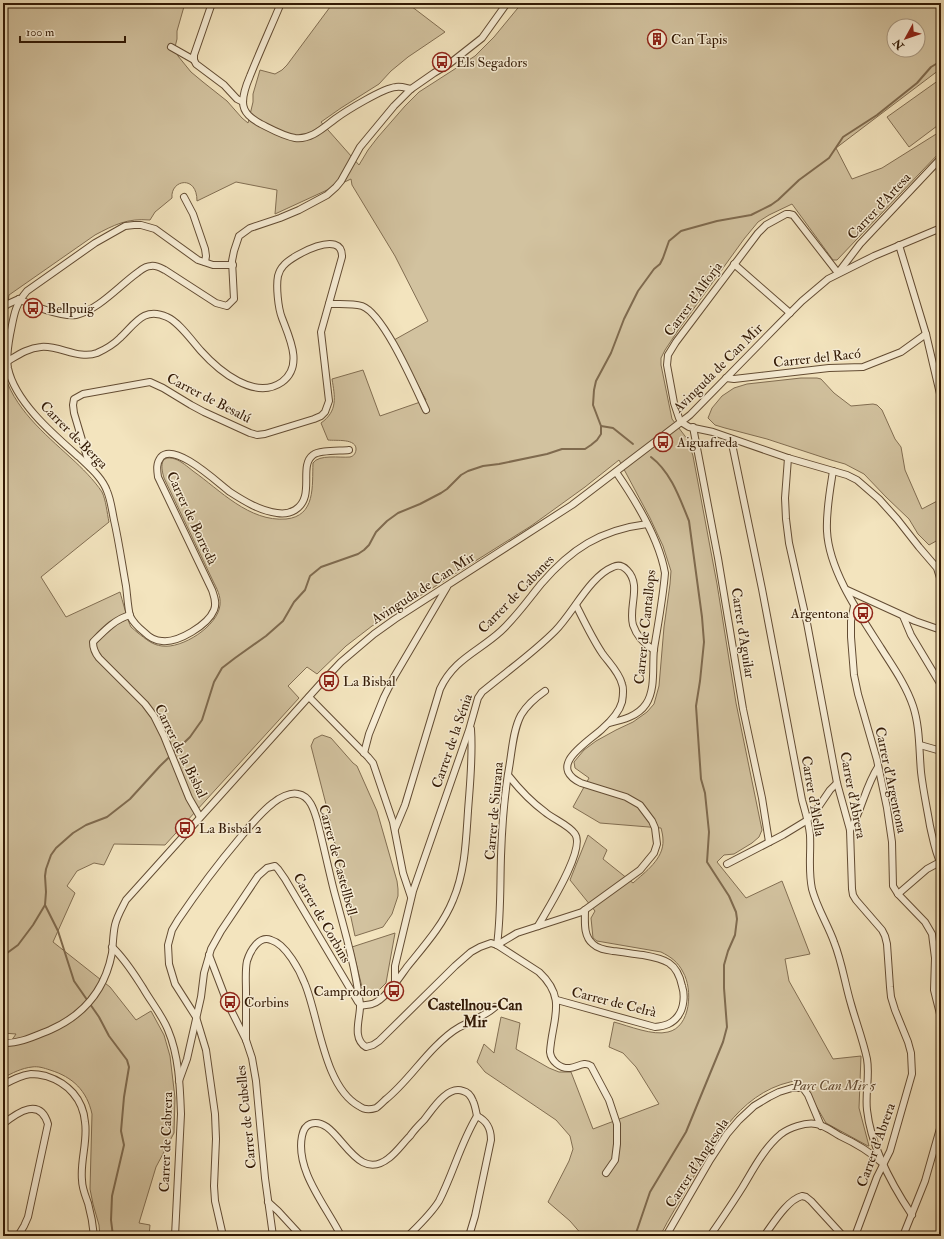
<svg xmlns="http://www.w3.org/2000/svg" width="944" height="1239" font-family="'IM FELL Double Pica',serif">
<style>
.green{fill:#d2c29f;stroke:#826e52;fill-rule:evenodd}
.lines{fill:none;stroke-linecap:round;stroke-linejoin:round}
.stream{stroke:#7f6a4e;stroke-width:2}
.minor-casing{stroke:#634c33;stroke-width:8}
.minor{stroke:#f7edd5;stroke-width:6}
.labels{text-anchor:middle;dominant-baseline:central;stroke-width:3;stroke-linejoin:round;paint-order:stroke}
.poi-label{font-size:14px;fill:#331a05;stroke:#f7edd5;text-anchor:start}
.street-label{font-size:14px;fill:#331a05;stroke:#f7edd5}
.park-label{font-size:14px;font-style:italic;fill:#634c33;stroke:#f7edd5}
.neighbourhood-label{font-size:15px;font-weight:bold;fill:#331a05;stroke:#f7edd5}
</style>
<rect width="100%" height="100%" fill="#f3e4be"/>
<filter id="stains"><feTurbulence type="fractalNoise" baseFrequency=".005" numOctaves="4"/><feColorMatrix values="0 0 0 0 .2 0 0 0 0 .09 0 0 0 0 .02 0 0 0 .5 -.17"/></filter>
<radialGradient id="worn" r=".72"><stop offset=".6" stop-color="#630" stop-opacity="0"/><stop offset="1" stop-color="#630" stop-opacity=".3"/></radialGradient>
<g class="green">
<path d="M3 3H185L177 31V39L175 47 178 56 191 72 203 82 227 101 242 118 248 123 253 102V94L260 70 275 74 282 70 287 65 333 3H407L445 32 408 57 391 71 379 84 341 108 321 122 359 165 368 150 378 137 405 106 419 92 475 56 494 37 522 3H941V72L939 70 836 148 852 179 882 168 941 131V151L837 260H833L792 204 769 215 758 222 744 239 679 329 665 350 661 358V365L672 419 688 440 693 456 717 584 736 703 762 830 759 837 752 843 734 854 724 855 717 862 746 898 782 881 810 954 785 959 789 981 833 1059 861 1056 859 1108 869 1146H868L826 1123 801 1080C744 1087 716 1138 690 1183 680 1201 669 1218 660 1236H583L570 1221 548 1202 569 1161 573 1149 570 1136 556 1120 485 1072 477 1062 484 1044 494 1053 501 1017 520 1023 516 1049 549 1068 559 1072H571L593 1129 659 1104 636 1067 623 1053 609 1047 614 1022C629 1026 653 1036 668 1032 691 1027 693 989 683 972 678 962 671 957 661 952L597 941 593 938 591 918 595 911 570 880 588 835 607 850 603 859 633 883C645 872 664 859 663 840 663 836 662 832 661 828L600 823 573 807 589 778 575 768 574 762 584 750 596 741 616 730 633 722 647 712 654 704 659 686 664 627 670 584 671 571 663 546 650 518 619 460 585 487 531 526 372 626 346 646 317 674 307 667 288 686 299 698 165 845 114 844 104 865 94 863 77 871 67 886 75 893 53 942 110 987 136 1020 151 1011 164 1035 170 1056 175 1098 174 1133 156 1167 139 1223 150 1225 149 1236H100L99 1225 93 1204 90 1189 92 1114C87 1091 73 1077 50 1070 44 1068 38 1066 32 1067 22 1068 12 1073 3 1078V1053L16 1034 3 1033V370C13 408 44 433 71 458 82 468 94 480 102 492 106 500 107 513 109 522L41 577 66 617 120 592C122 599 128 622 131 627 133 629 136 631 138 633 146 639 152 645 162 646 182 649 218 626 220 605 221 596 217 589 213 581L164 478C161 468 159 454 175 459 181 461 188 467 193 471 220 490 249 522 286 519 316 516 312 486 313 463 319 454 340 458 350 457 353 456 355 455 356 450 357 438 336 441 328 440L321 423C338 411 335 397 332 379L363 370 380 416 426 400 394 340 428 321 395 256 352 185 351 179 275 214 277 190 236 182 197 201C197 174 170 180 172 198L155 212 150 220C127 218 114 225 95 235L9 295 3 344ZM894 26H918V50H894Z"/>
<path d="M939 80 941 83V123L909 147 887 117Z"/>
<path d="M801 378H817L821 379 834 393 851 406 873 404 877 405 882 410 895 439 901 447 905 470 922 509 941 499V537L938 540 929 545 918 534 909 519 886 497 864 474 845 464 831 460 767 439 725 428 715 425 708 418 712 408 722 396 734 388 747 384Z"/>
<path d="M322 735 331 738 353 763 357 766 377 811 397 881 398 889V896L392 914 383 927 355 936 328 812 311 746 314 739Z"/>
<path d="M395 933 386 983 375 994 364 995 352 947Z"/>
</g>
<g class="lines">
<g class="stream">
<path d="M601 426 613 428 633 444"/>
<path d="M45 905 58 931 74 981 99 1017 109 1036 127 1060 129 1067 124 1097 121 1131 124 1145 112 1196 111 1220 113 1236"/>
<path d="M3 956 18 945 33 925 45 905 46 892 45 876 46 869 51 855 56 848 73 833 86 825 107 817 130 799 160 766 190 737 202 720 214 682 222 668 235 658 266 636 283 621 294 602 305 590 310 576 321 567 358 554 364 550 369 545 376 532 387 521 398 513 420 504 441 493 447 489 461 475 468 471 483 466 499 464 547 454 562 449H585L591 445 597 440 601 434V426L593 405 594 390 596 381 611 353 624 319 638 291 654 269 660 264 663 258 669 241 681 231 688 229 717 221 751 215 771 205 778 200 799 180 829 158 843 137 877 115 917 83 931 67 941 61"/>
<path d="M635 1236 650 1192 686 1132 723 1042 727 1027 724 988V965L728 951 735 935 737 919 736 912 729 896 707 862 709 832 705 793 701 779 696 706 700 681 704 642 702 617 689 521C680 499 671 472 651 457"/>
</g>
<defs>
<g id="minor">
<path d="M212 3 194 55V60L196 64 224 85 237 99 243 102"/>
<path d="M281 3C271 27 260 51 250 76 247 83 243 93 243 102 243 113 252 119 261 124 271 129 283 136 295 138 311 140 323 128 335 119 346 111 383 88 396 87 401 86 406 88 411 89"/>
<path d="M171 47 194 60"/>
<path d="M941 158 860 244 838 273 793 215 789 214H786L766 225 758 233 676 342 668 355 667 365 674 403 679 418 681 422 689 427 713 432 788 458 847 475 857 480 879 499 897 519 919 547 937 568 941 581"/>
<path d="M184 197 193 214 205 249 206 256 205 262"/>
<path d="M899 245 926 334 941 398"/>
<path d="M734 264 790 313"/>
<path d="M233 265H213L198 260 155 229 141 225H134L125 226 95 243 27 291C14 306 14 316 10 335 8 346 6 357 8 368 15 402 54 435 79 457 89 467 102 477 107 491 111 500 112 511 114 520 119 542 122 564 126 586 127 593 128 609 130 616 133 622 139 628 144 632 149 637 155 641 162 641 178 643 208 625 214 610 217 603 214 596 212 590L158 477C157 470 156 463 161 457 175 442 218 483 230 492 244 501 260 511 277 513 283 514 290 513 295 510 316 497 298 466 313 455 319 450 340 451 349 450"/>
<path d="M19 299C32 306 62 317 76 315 98 310 119 286 137 273 141 270 145 266 151 266 156 265 161 268 165 270L216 303 227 306 234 299 232 261 234 251 239 236 250 228 280 218 299 210 327 195 336 187 341 181 360 147 394 106 411 89 434 73 449 64 482 38 507 3"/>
<path d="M329 304C339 304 352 303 362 306 384 314 415 387 426 410"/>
<path d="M3 308 8 304 19 299"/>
<path d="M8 361C18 355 28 348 41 347 59 345 79 360 97 353 106 349 113 345 120 338 135 324 144 306 167 317 179 322 192 341 201 351 219 371 255 401 282 382 304 366 289 337 282 318 278 308 276 286 278 276 279 272 281 268 284 265 293 255 343 228 342 257L321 332 329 401 325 412 321 416 314 419 265 434 257 435 250 433 204 412 191 405 163 388 150 382 83 394 74 399 73 405 74 413 90 467"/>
<path d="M726 378 734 379 829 368 863 367 901 352 926 334"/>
<path d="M693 427 718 558 743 709 762 798 769 842"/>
<path d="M731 439 762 589 802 800C805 811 809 823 810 835 811 854 808 870 812 889 817 908 828 925 834 942 842 962 845 984 851 1004 856 1022 863 1040 867 1059 870 1076 865 1093 867 1110 871 1147 892 1185 912 1215"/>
<path d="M788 458 785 498 786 519 789 543 807 623 837 783 850 830 852 889 853 895 856 900 882 930 885 936 887 944 890 987 891 997 895 1010 908 1042 911 1053 912 1074 890 1151 877 1177 855 1236"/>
<path d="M833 471C830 490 826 511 827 531 829 571 860 615 881 648 893 667 906 685 913 706 920 727 919 750 921 772 923 790 927 808 930 826 933 839 935 852 941 864"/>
<path d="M847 590 915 621 941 630"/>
<path d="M854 606 851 621V637L854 675 858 694 877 760 887 808 892 842 893 886 898 894 925 922 932 934 935 958 934 990 941 1018"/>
<path d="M130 615C115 619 104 631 93 642 93 649 95 653 99 658L145 704 154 716 164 736 189 798 200 817"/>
<path d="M903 616 911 635 941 685"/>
<path d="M309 697 368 757 373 763 393 822 403 873 411 897"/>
<path d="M609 723C623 720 638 716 646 704 656 689 652 666 654 649 658 624 663 598 665 573 659 538 636 501 616 472"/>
<path d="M920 745 941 751"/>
<path d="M364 753 369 734 384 697 394 677 447 587"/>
<path d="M508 775C519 789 530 801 545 812 553 819 569 825 575 834 586 849 547 910 538 926"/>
<path d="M395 829 405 805 440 689C454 659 478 652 501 631 516 617 528 600 541 584 571 549 600 530 647 524"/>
<path d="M850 830C862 810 865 787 878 767"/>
<path d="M727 864 783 835 806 821 815 812 830 790 837 783"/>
<path d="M898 894 927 869 940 862"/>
<path d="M497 945 517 933 582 912 640 870 654 853 657 844 655 828 652 821 640 805 626 797 581 783C546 766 587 743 602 729 610 722 619 713 622 702 623 696 624 689 622 684 619 672 609 663 602 653 592 638 584 621 576 605"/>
<path d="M497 945C501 915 500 886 501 856 502 826 504 797 509 768 512 751 513 730 521 715 527 705 535 698 545 691"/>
<path d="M112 947C125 959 134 974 143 988 151 1002 162 1015 168 1030 179 1056 180 1086 181 1114L175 1236"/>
<path d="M209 955 227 1002 246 1040 252 1058 256 1081 265 1178 273 1236"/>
<path d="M395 983V966L413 891 469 730 478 698 482 692C506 672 532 654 555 631 573 613 590 576 613 567 619 564 623 566 627 570 642 585 628 607 633 625 637 637 644 644 654 650"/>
<path d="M557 1000 655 1027C665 1026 672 1024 678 1016 684 1008 685 995 682 986 677 962 665 959 643 955 633 954 623 952 613 951 606 950 598 949 593 944 583 936 585 921 585 910"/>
<path d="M360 1006C364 1005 368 1005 372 1004 385 1000 399 978 407 967 424 946 443 925 453 900 465 872 466 841 468 811 470 783 473 757 471 729"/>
<path d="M246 1040C246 1023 246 1007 246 991 246 982 245 970 247 961 250 951 259 935 271 940 286 944 300 971 305 984 319 1018 324 1087 359 1106 364 1110 370 1110 376 1108 379 1106 382 1103 385 1100 404 1085 418 1064 435 1047 442 1040 449 1033 458 1028 470 1021 484 1017 495 1007"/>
<path d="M3 1043C19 1044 35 1036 50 1030 84 1015 105 990 112 953 113 944 113 934 115 925 117 916 122 908 126 900L323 681 341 662 374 634 395 619 572 505 681 422 690 415 780 323 802 301 828 279 874 256 941 228"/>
<path d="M179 1081 187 1059 201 997 204 973 211 949 221 931 258 876 267 868 275 866 278 869 285 879 358 1002"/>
<path d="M3 1085C12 1080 21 1075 31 1074 36 1074 42 1075 46 1076 68 1083 83 1099 85 1122 88 1141 80 1161 82 1180 82 1188 85 1195 88 1203 91 1214 93 1225 94 1236"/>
<path d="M3 1124C18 1112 40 1097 48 1124L28 1217 24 1226 18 1236"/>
<path d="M268 1202 278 1211 301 1236"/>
<path d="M223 1236 215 1201 214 1186 216 1139 215 1114 206 1050 196 1017 175 984 169 964 168 945 172 930 178 920C197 892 217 865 239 839 249 827 260 813 273 803 279 798 290 792 298 794 310 796 314 810 317 820 323 843 328 867 334 891 344 928 355 965 360 1004 361 1017 351 1038 366 1047L373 1045 379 1041 455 966 471 952 480 947 491 943 497 945 539 972C568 999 552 1019 550 1052 551 1061 560 1069 570 1068 578 1067 584 1061 591 1066L609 1100 617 1124V1144L615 1160 606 1173"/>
<path d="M341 1236C327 1207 295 1171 302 1136 303 1131 305 1126 310 1124 338 1113 353 1187 389 1158 397 1152 403 1143 410 1136 414 1130 419 1125 424 1120 432 1110 447 1085 463 1091 468 1092 471 1096 473 1101 475 1105 476 1111 477 1116"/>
<path d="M408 1236C419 1225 431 1214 439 1201 453 1174 461 1142 477 1116"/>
<path d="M469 1236 475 1216 491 1140C491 1128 487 1121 477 1116"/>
<path d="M666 1236 710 1160 727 1134 739 1120 754 1106 769 1097 779 1092 792 1088H803L808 1095 821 1126"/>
<path d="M710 1236C721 1220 732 1204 742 1188 753 1170 764 1148 781 1134 789 1128 805 1122 816 1124 824 1125 833 1132 840 1136 855 1143 869 1151 881 1162"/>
<path d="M764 1236C773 1224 787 1200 802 1196L806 1197 811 1201 843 1236"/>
<path d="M903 1236 925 1181 941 1125"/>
</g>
</defs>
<use href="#minor" class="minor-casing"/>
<use href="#minor" class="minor"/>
</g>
<defs>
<symbol id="building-ring" viewBox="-11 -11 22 22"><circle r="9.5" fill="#f7edd5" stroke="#8f2418" stroke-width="1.5"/><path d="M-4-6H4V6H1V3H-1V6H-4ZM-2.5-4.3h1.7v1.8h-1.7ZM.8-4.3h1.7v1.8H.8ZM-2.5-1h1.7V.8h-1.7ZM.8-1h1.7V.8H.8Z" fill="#8f2418"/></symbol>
<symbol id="bus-ring" viewBox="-11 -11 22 22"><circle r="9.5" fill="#f7edd5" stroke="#8f2418" stroke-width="1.5"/><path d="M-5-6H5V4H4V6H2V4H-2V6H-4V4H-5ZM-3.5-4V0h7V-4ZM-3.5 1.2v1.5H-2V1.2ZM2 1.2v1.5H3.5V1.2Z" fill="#8f2418"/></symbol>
</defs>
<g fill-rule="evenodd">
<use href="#building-ring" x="646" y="28" width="22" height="22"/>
<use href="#bus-ring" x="431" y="51" width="22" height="22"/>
<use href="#bus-ring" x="22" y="297" width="22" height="22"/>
<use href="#bus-ring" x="652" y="431" width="22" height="22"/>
<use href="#bus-ring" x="852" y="602" width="22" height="22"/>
<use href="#bus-ring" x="318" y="670" width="22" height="22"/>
<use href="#bus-ring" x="174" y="817" width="22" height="22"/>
<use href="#bus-ring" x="383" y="980" width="22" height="22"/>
<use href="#bus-ring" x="219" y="991" width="22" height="22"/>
</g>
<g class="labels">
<g class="poi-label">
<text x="671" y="39">Can Tapis</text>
<text x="456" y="62">Els Segadors</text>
<text x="47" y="308">Bellpuig</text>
<text x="677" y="442">Aiguafreda</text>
<text x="849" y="613" text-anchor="end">Argentona</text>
<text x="343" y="681">La Bisbal</text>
<text x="199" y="828">La Bisbal 2</text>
<text x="380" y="991" text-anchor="end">Camprodon</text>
<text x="244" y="1002">Corbins</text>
</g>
<g class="street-label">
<text transform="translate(879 206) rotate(-47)">Carrer d'Artesa</text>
<text transform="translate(693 299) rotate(-54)">Carrer d'Alforja</text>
<text transform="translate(817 358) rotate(-6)">Carrer del Racó</text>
<text transform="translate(718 368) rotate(-45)">Avinguda de Can Mir</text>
<text transform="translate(209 398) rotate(27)">Carrer de Besalú</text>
<text transform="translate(74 435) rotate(45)">Carrer de Berga</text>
<text transform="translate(192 518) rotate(65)">Carrer de Borredà</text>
<text transform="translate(423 588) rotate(-33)">Avinguda de Can Mir</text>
<text transform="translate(516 594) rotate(-46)">Carrer de Cabanes</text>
<text transform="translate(645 627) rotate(-84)">Carrer de Cantallops</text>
<text transform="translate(743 633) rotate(81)">Carrer d'Aguilar</text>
<text transform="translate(452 741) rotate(-71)">Carrer de la Sénia</text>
<text transform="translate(181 751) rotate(64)">Carrer de la Bisbal</text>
<text transform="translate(891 780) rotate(78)">Carrer d'Argentona</text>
<text transform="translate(853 795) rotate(79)">Carrer d'Abrera</text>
<text transform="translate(813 796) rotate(80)">Carrer d'Alella</text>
<text transform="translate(494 811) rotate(-85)">Carrer de Siurana</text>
<text transform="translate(338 860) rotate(75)">Carrer de Castellbell</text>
<text transform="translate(322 918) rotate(60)">Carrer de Corbins</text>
<text transform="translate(614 1002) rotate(14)">Carrer de Celrà</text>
<text transform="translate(246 1117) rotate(-96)">Carrer de Cubelles</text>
<text transform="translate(166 1142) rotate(-88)">Carrer de Cabrera</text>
<text transform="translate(876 1145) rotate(-70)">Carrer d'Abrera</text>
<text transform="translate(697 1163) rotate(-57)">Carrer d'Anglesola</text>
</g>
<g class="park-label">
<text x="834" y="1085">Parc Can Mir 5</text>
</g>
<g class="neighbourhood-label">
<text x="475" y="1005">Castellnou-Can<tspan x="475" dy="17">Mir</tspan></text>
</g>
</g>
<rect width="944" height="1239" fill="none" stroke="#f3e4be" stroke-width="16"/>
<rect x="4" y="4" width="936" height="1231" fill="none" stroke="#331a05" stroke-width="2"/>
<rect x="8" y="8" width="928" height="1223" fill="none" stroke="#331a05"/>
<g transform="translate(906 38) rotate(230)"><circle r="19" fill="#f7edd5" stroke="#a99982"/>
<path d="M0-3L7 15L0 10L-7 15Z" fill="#8f2418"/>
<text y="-6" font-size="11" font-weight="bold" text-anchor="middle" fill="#331a05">N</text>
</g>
<path d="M20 36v6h105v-6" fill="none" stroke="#331a05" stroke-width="2"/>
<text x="26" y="36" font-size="12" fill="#331a05" stroke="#f7edd5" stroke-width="3" paint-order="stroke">100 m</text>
<rect width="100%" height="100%" filter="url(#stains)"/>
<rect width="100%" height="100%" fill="url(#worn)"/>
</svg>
